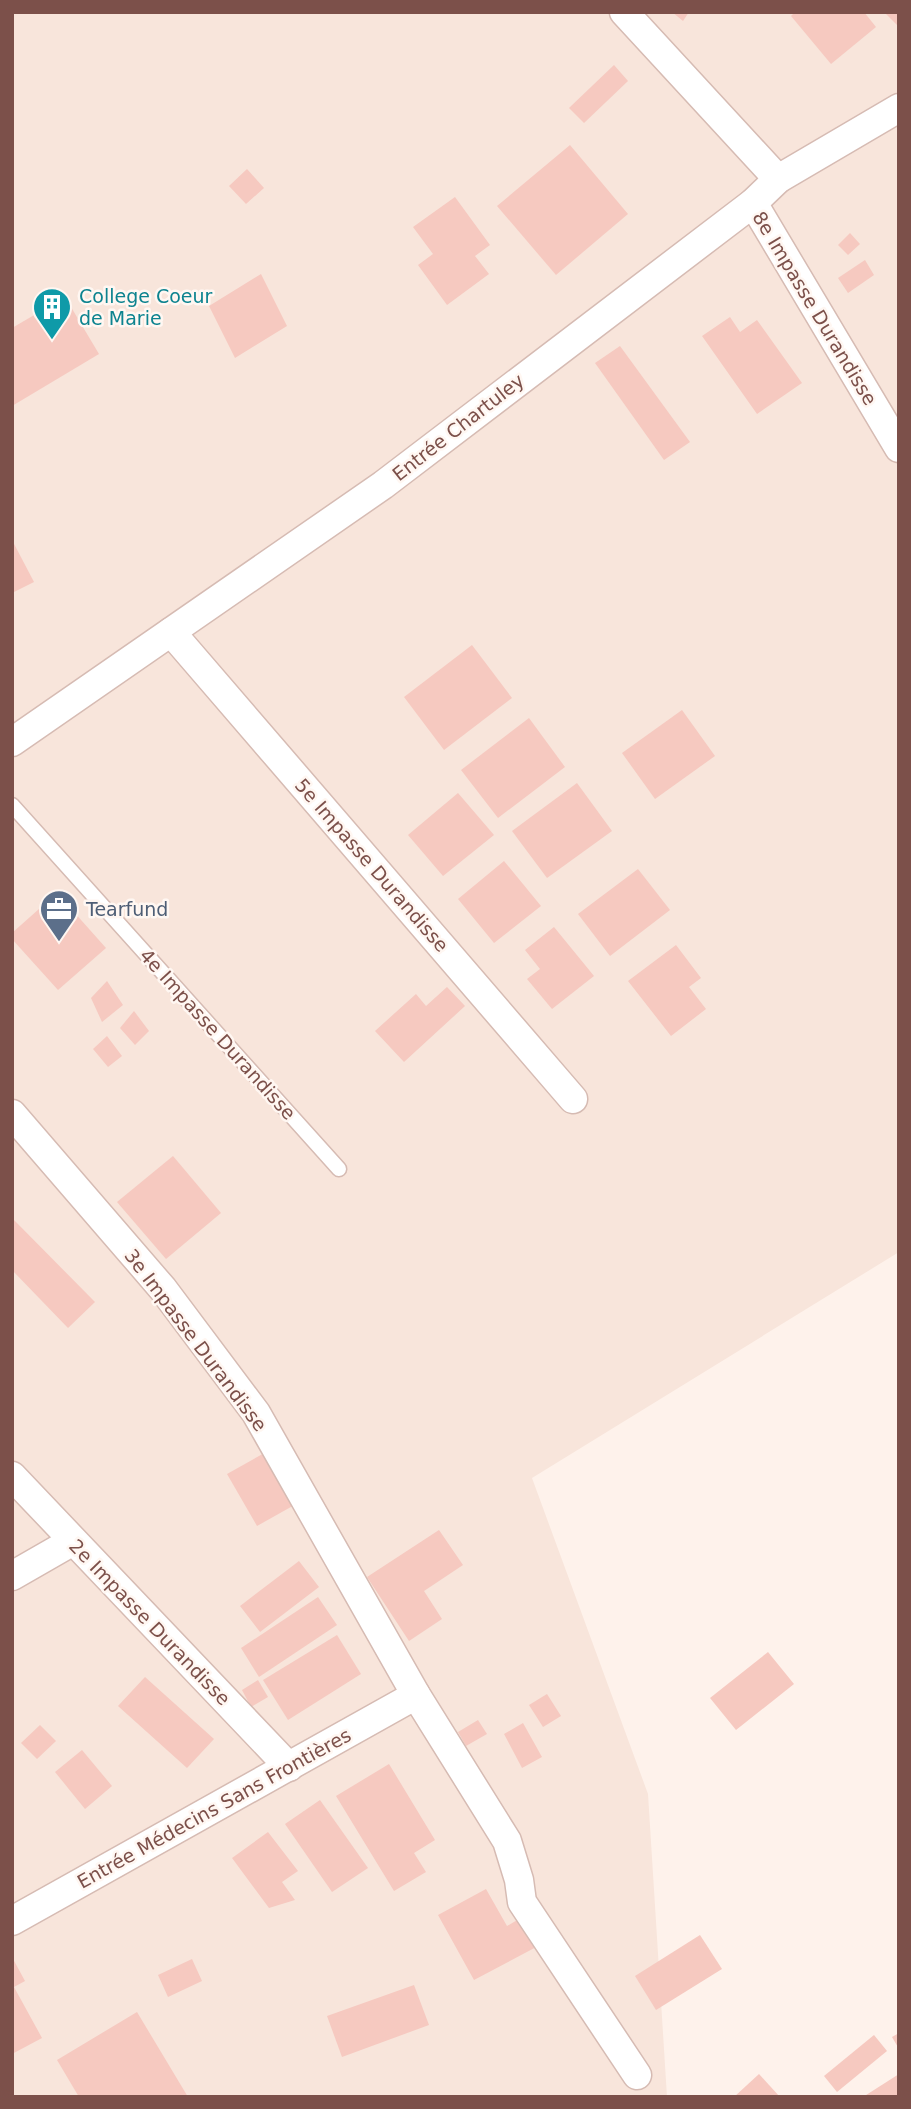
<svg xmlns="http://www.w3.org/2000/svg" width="911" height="2109" font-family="'DejaVu Sans',sans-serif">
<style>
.residential{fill:#f8e5db}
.building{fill:#f6c9c0}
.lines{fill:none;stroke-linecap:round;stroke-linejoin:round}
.lane-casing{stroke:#d6bbb3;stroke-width:17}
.street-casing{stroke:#d6bbb3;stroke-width:31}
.lane{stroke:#fff;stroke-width:14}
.street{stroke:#fff;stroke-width:28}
.labels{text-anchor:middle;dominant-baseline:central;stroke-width:5;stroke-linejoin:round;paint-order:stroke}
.culture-label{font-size:19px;fill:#0d838f;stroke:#fff7f2;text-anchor:start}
.street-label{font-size:19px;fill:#7c504a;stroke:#fff7f2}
.service-label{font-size:19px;fill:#4e5e75;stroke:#fff7f2;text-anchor:start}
</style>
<rect width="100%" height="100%" fill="#fef2eb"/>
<path class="residential" d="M12 12H899V1252L532 1478 648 1794 667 2097H12Z"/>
<g class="building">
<path d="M672 12H689L683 21Z"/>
<path d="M795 12H864L876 27 831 64 791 16Z"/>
<path d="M884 12H899V27Z"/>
<path d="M614 65 628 81 584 123 569 108Z"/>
<path d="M570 145 628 214 556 275 497 206Z"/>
<path d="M247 169 264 188 246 204 229 186Z"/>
<path d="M455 197 490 245 475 256 489 274 447 305 418 265 433 254 413 227Z"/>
<path d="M850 233 860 244 848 255 838 245Z"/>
<path d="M865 260 874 275 848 293 838 278Z"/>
<path d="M261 274 287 326 235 358 209 306Z"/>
<path d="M65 297 99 354 12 406V328Z"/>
<path d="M730 317 740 332 757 320 802 383 757 414 702 336Z"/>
<path d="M620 346 690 442 664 460 595 363Z"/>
<path d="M12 540 34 582 12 593Z"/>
<path d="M472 645 512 698 444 750 404 697Z"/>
<path d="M682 710 715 756 655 799 622 753Z"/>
<path d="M529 718 565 767 498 818 461 770Z"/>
<path d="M577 783 612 831 547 878 512 831Z"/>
<path d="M458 793 494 835 443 876 408 835Z"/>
<path d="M504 861 541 906 494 943 458 899Z"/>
<path d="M638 869 670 910 610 956 578 914Z"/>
<path d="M57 893 106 948 58 990 12 939V933Z"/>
<path d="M554 927 594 976 552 1009 527 979 540 969 525 950Z"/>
<path d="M676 945 701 978 689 987 706 1009 671 1036 628 981Z"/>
<path d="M107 981 123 1005 102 1022 91 998Z"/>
<path d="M447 987 465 1006 404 1062 375 1031 416 994 426 1006Z"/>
<path d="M134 1011 149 1031 135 1045 120 1028Z"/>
<path d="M107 1036 122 1056 108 1067 93 1049Z"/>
<path d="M173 1156 221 1213 166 1259 117 1202Z"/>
<path d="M12 1218 95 1302 68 1328 12 1270Z"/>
<path d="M268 1451 298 1503 257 1526 227 1474Z"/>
<path d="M439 1530 463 1565 424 1591 442 1619 409 1641 367 1577Z"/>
<path d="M299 1561 319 1587 260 1632 240 1606Z"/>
<path d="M318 1597 337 1625 259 1677 241 1648Z"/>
<path d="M337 1635 361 1674 288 1720 263 1680Z"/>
<path d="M768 1652 794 1684 736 1730 710 1698Z"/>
<path d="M145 1677 214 1739 187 1768 118 1706Z"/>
<path d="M258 1680 268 1697 251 1707 242 1690Z"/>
<path d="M547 1694 561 1716 543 1727 529 1705Z"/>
<path d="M478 1720 487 1734 466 1746 458 1732Z"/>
<path d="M523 1723 542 1757 522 1768 504 1734Z"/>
<path d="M40 1725 56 1741 37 1759 21 1743Z"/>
<path d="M82 1750 112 1786 85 1809 55 1772Z"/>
<path d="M389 1764 435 1840 414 1853 426 1872 394 1891 336 1796Z"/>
<path d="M320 1800 368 1868 332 1892 285 1824Z"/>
<path d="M268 1832 298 1871 282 1882 295 1900 269 1908 232 1858Z"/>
<path d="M486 1889 507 1926 524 1916 540 1945 474 1980 438 1915Z"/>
<path d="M700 1935 722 1969 656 2010 635 1976Z"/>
<path d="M12 1957 25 1981 14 1987 42 2038 12 2054Z"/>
<path d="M192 1959 202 1981 168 1997 158 1975Z"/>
<path d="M414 1985 429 2025 342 2057 327 2016Z"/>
<path d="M137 2012 188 2097H79L57 2060Z"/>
<path d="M899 2033V2049L892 2037Z"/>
<path d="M874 2035 887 2051 837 2092 824 2076Z"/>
<path d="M759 2074 780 2097H734Z"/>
<path d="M899 2074V2097H863Z"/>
</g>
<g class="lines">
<defs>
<path id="lane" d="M12 805 339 1169"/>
<g id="street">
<path d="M624 12 778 179"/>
<path d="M753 203 899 448"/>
<path d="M171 632 573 1099"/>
<path d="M12 742 383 485 753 203 778 179 899 108"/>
<path d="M12 1114 163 1289 256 1413 416 1695 507 1841 519 1880 522 1902 637 2075"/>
<path d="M12 1476 289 1767"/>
<path d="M12 1576 73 1541"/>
<path d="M12 1921 416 1695"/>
</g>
</defs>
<use href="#lane" class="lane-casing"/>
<use href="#street" class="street-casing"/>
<use href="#lane" class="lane"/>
<use href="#street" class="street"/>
</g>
<defs>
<symbol id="building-pin" viewBox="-11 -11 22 30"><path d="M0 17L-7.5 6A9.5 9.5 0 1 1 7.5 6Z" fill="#0f9aa8" stroke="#fff7f2"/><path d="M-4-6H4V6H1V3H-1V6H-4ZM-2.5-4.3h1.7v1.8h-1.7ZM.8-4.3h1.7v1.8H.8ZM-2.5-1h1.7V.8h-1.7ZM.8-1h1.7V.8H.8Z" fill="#fff"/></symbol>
<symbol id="office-pin" viewBox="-11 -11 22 30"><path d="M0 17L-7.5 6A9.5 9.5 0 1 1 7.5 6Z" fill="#5c6f8a" stroke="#fff7f2"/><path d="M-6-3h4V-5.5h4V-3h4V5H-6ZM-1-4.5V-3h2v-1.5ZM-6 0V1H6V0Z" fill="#fff"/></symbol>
</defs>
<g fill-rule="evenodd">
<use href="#building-pin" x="30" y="285" width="44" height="60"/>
<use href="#office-pin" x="37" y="887" width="44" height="60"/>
</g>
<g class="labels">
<g class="culture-label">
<text x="79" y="296">College Coeur<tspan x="79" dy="22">de Marie</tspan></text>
</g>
<g class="street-label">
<text transform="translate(815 308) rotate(59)">8e Impasse Durandisse</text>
<text transform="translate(458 427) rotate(-38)">Entrée Chartuley</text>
<text transform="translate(372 865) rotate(49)">5e Impasse Durandisse</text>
<text transform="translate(218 1034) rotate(48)">4e Impasse Durandisse</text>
<text transform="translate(196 1340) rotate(53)">3e Impasse Durandisse</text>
<text transform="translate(150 1622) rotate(46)">2e Impasse Durandisse</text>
<text transform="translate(214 1808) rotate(-29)">Entrée Médecins Sans Frontières</text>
</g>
<g class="service-label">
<text x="86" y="909">Tearfund</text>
</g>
</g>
<rect width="911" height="2109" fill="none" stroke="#7c504a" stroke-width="28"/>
</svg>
